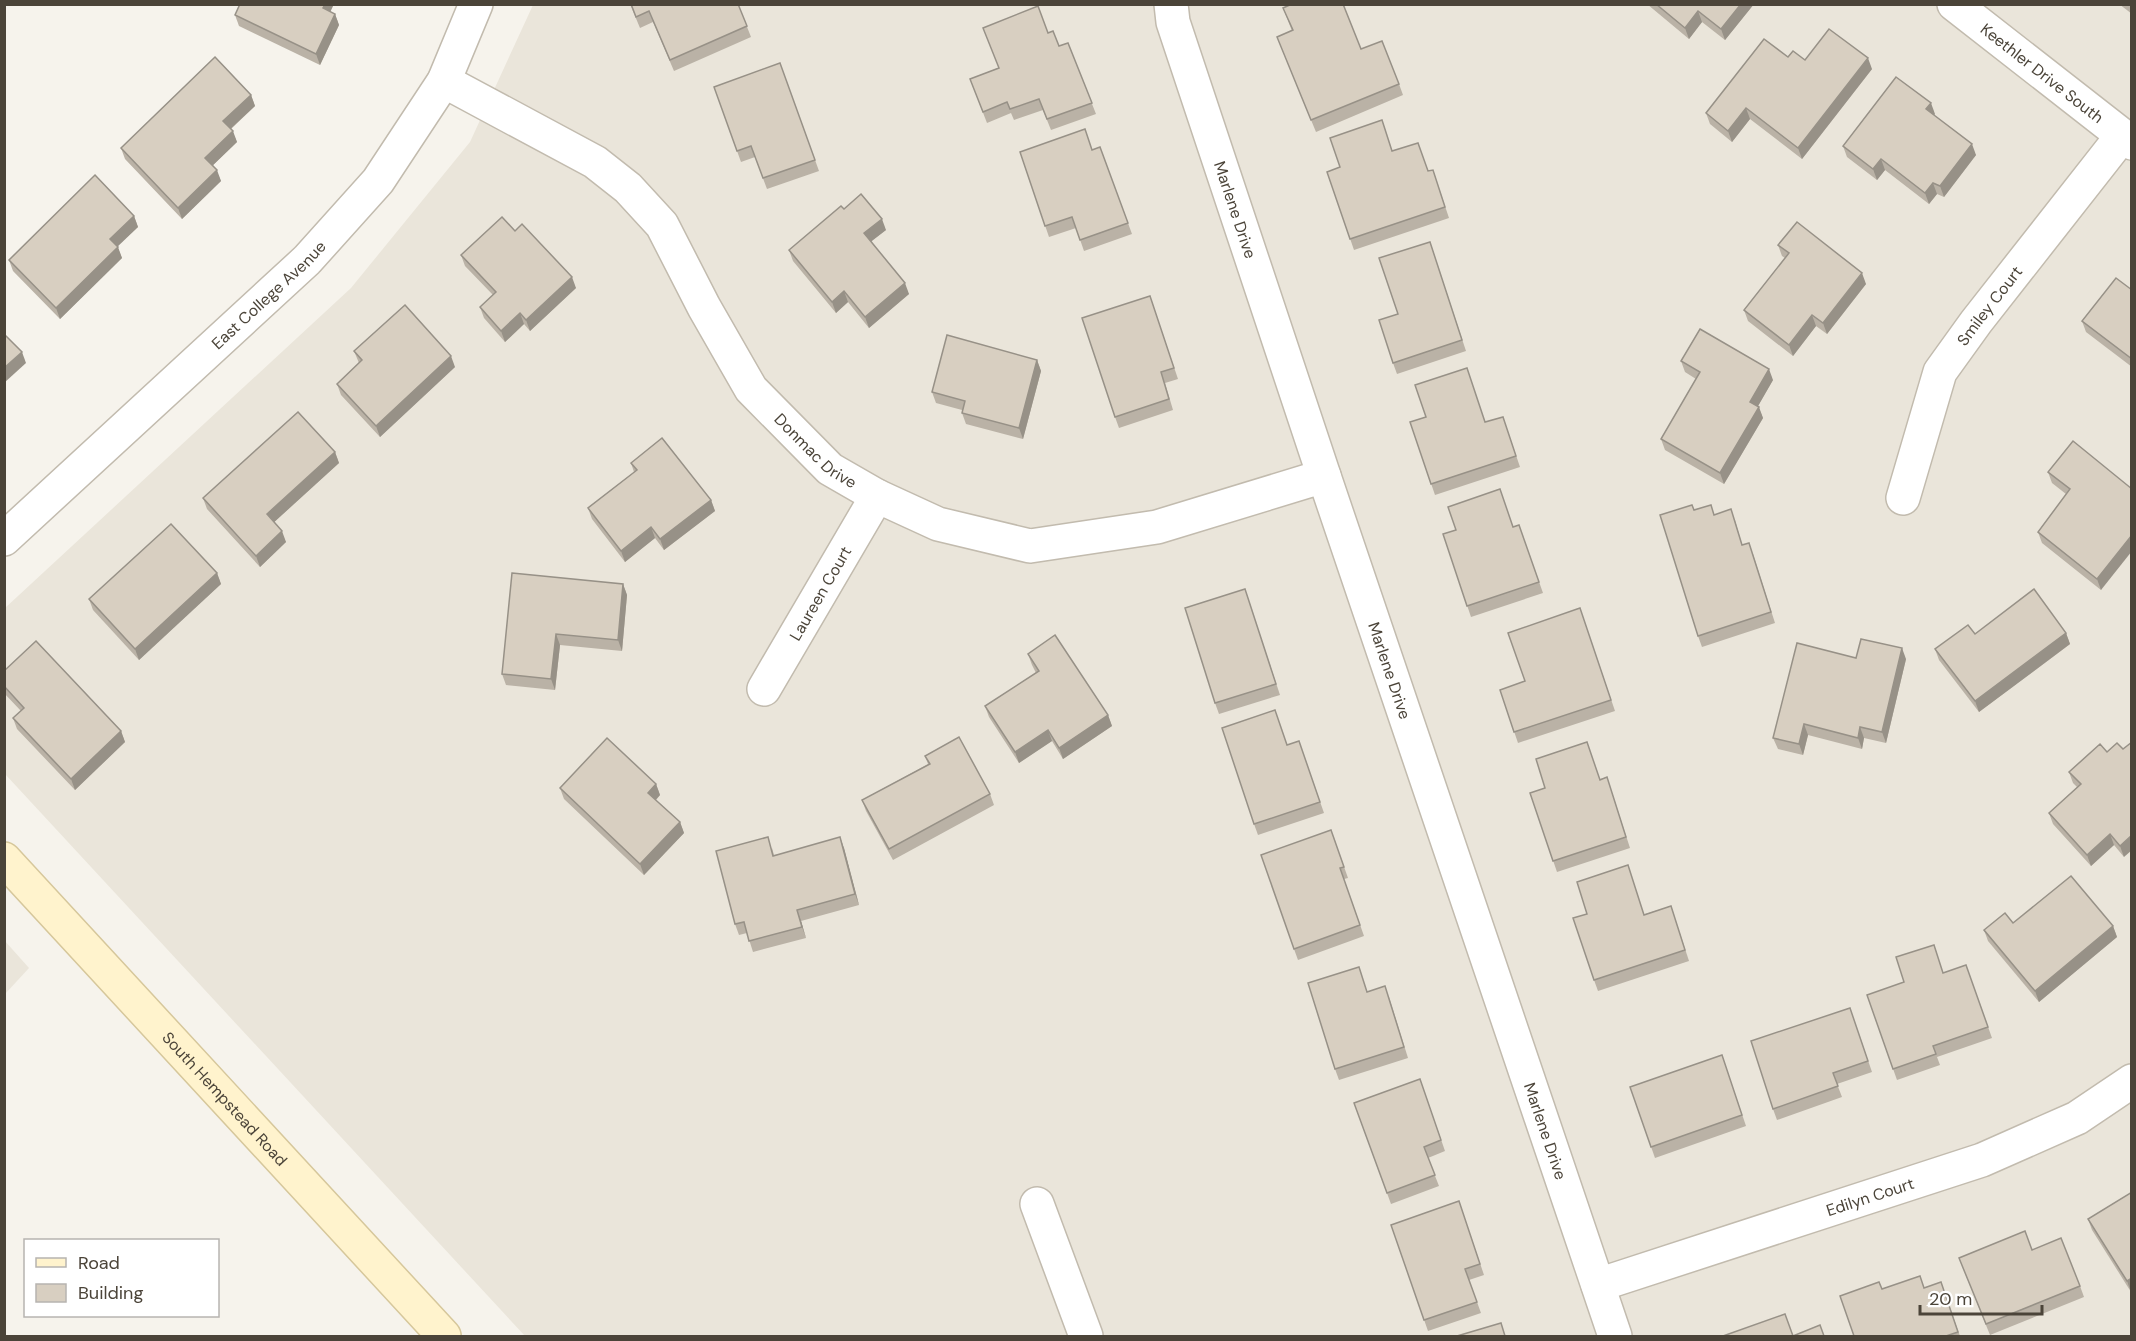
<svg xmlns="http://www.w3.org/2000/svg" width="2136" height="1341" font-family="'DM Sans',sans-serif">
<style>
.residential{fill:#eae5da}
.lines{fill:none;stroke-linecap:round;stroke-linejoin:round}
.street-casing{stroke:#c2bbae;stroke-width:36}
.secondary-casing{stroke:#d6c79b;stroke-width:36}
.street{stroke:#fff;stroke-width:33}
.secondary{stroke:#fff3cd;stroke-width:33}
.wall{fill:#bab2a6}
.shaded-wall{fill:#979187}
.building{fill:#d8cfc1;stroke:#979187;stroke-width:1.5}
.labels{text-anchor:middle;dominant-baseline:central;stroke-width:4.5;stroke-linejoin:round;paint-order:stroke}
.street-label{font-size:16px;fill:#4b4439;stroke:#fff}
</style>
<rect width="100%" height="100%" fill="#f6f3ec"/>
<g class="residential">
<path d="M533 5H2131V1336H525L5 774V608L351 288 470 142Z"/>
<path d="M4 940 29 968 5 994H4Z"/>
</g>
<g class="lines">
<defs>
<g id="street">
<path id="s1" d="M1171 4 1173 22 1324 476 1615 1336"/>
<path id="s2" d="M1954 4 2132 143"/>
<path id="s3" d="M444 81 595 162 628 188 662 225 704 307 751 389 830 469 877 496 938 524 1030 546 1157 527 1324 476"/>
<path id="s4" d="M1903 498 1940 372 1976 322 2122 136"/>
<path id="s5" d="M4 539 307 260 378 181 444 81 476 4"/>
<path id="s6" d="M764 689 877 496"/>
<path d="M1037 1204 1086 1336"/>
<path id="s7" d="M1598 1285 1982 1160 2077 1118 2132 1081"/>
</g>
<g id="secondary">
<path id="s8" d="M4 859 444 1336"/>
</g>
</defs>
<use href="#street" class="street-casing"/>
<use href="#secondary" class="secondary-casing"/>
<use href="#street" class="street"/>
<use href="#secondary" class="secondary"/>
</g>
<g class="wall">
<path d="M630 4H738L751 37 674 71 653 22 640 28Z"/>
<path d="M1647 4H1754L1725 40 1702 22 1689 39Z"/>
<path d="M2119 4H2132V14Z"/>
<path d="M1283 8 1361 49 1399 84 1403 95 1316 132 1277 37 1292 31Z"/>
<path d="M330 12 335 14 339 25 320 65 239 26 235 15Z"/>
<path d="M1048 33 1059 46 1068 43 1096 114 1051 130 1043 110 1014 120 1011 113 987 123 970 79 998 68Z"/>
<path d="M1788 57 1872 69 1802 159 1750 119 1732 142 1710 124 1706 113Z"/>
<path d="M780 63 819 171 767 189 755 157 741 162 714 87Z"/>
<path d="M251 95 255 106 231 129 237 142 213 165 221 181 182 219 125 159 121 148Z"/>
<path d="M1935 114 1934 115 1976 155 1944 197 1937 194 1929 204 1885 170 1877 180 1847 157 1843 146Z"/>
<path d="M1100 147 1132 234 1084 251 1076 228 1049 237 1020 152 1092 150Z"/>
<path d="M1392 151 1428 171 1433 170 1449 218 1354 250 1327 172Z"/>
<path d="M844 209 886 230 871 241 909 294 869 328 848 302 836 313 793 261 789 250Z"/>
<path d="M134 216 138 227 117 246 122 258 60 319 13 271 9 260Z"/>
<path d="M515 231 576 288 530 331 524 324 505 342 484 318 480 307 493 295 465 266 461 255Z"/>
<path d="M1430 242 1466 351 1397 374 1393 363 1398 314Z"/>
<path d="M1778 245 1866 284 1827 334 1816 326 1793 356 1748 321 1744 310 1785 258 1782 256Z"/>
<path d="M2132 290V367L2086 332 2082 321Z"/>
<path d="M1150 296 1178 379 1165 383 1173 410 1119 428 1115 417Z"/>
<path d="M354 351 455 367 380 437 341 395 337 384 359 363Z"/>
<path d="M1037 360 1041 371 1023 439 966 424 962 413V410L936 403 932 392Z"/>
<path d="M1681 361 1773 380 1758 406 1763 418 1724 484 1665 450 1661 439 1696 379 1685 372Z"/>
<path d="M1503 417 1520 467 1435 495 1410 422H1485Z"/>
<path d="M335 452 339 463 274 522 286 542 260 567 207 509 203 498Z"/>
<path d="M631 463 711 500 715 511 664 550 655 538 625 562 592 519 588 508 634 472Z"/>
<path d="M2048 472 2132 489 2101 590 2042 543 2038 532 2066 494 2052 483Z"/>
<path d="M1711 505 1714 515 1735 520 1742 545 1753 554 1775 623 1702 647 1698 636 1694 510Z"/>
<path d="M1519 525 1543 593 1471 617 1443 534 1456 530 1513 527Z"/>
<path d="M217 573 221 584 139 660 93 610 89 599Z"/>
<path d="M623 584 627 595 622 651 560 645 555 690 506 685 502 674Z"/>
<path d="M1245 589 1280 695 1219 714 1215 703Z"/>
<path d="M1580 608 1615 711 1518 743 1500 690 1525 681Z"/>
<path d="M2066 633 2070 644 1979 712 1939 660 1935 649 1975 634Z"/>
<path d="M1028 654 1108 715 1112 726 1063 759 1052 741 1019 763 989 717 985 706 1036 673 1032 665Z"/>
<path d="M1856 658 1906 659 1886 743 1864 738 1862 749 1808 735 1803 755 1778 749 1773 738Z"/>
<path d="M4 671 121 731 125 742 75 790 17 729 13 718 21 711 4 693Z"/>
<path d="M1299 741 1324 813 1258 835 1254 824 1287 745Z"/>
<path d="M2123 749 2124 857 2114 845 2091 866 2053 824 2049 813 2077 787 2073 783 2069 772 2107 752Z"/>
<path d="M925 756 990 794 994 805 893 860 866 811 862 800 928 764Z"/>
<path d="M1607 777 1630 848 1557 872 1530 793 1600 779Z"/>
<path d="M656 784 660 795 656 800 680 822 684 833 644 875 564 799 560 788Z"/>
<path d="M1331 830 1348 878 1344 879 1364 936 1298 960 1294 949Z"/>
<path d="M772 848 774 855 844 848 859 905 801 921 806 938 753 952 747 933 739 935 735 924Z"/>
<path d="M1671 906 1689 961 1598 991 1594 980 1645 914Z"/>
<path d="M2013 923 2113 926 2117 937 2039 1002 1988 941 1984 930Z"/>
<path d="M1966 965 1992 1038 1937 1057 1940 1065 1897 1080 1867 995 1944 973Z"/>
<path d="M1368 992 1389 997 1408 1058 1339 1080 1335 1069Z"/>
<path d="M1850 1008 1872 1072 1837 1084 1842 1097 1777 1120 1773 1109Z"/>
<path d="M1722 1055 1746 1126 1655 1158 1630 1087Z"/>
<path d="M1420 1079 1445 1151 1428 1158 1439 1186 1391 1204 1354 1103Z"/>
<path d="M2132 1192V1291L2131 1292 2092 1230 2088 1219Z"/>
<path d="M1459 1201 1484 1275 1469 1280 1481 1313 1428 1331 1391 1225Z"/>
<path d="M2032 1250 2080 1286 2084 1297 1990 1335 1959 1258Z"/>
<path d="M1941 1282 1960 1336H1854L1882 1289 1924 1288Z"/>
</g>
<g class="shaded-wall">
<path d="M325 4H334L327 19 323 8Z"/>
<path d="M1741 4H1754L1725 40 1721 29Z"/>
<path d="M1698 11 1702 22 1689 39 1685 28Z"/>
<path d="M335 14 339 25 320 65 316 54Z"/>
<path d="M1868 58 1872 69 1802 159 1798 148Z"/>
<path d="M251 95 255 106 227 132 223 121Z"/>
<path d="M1931 103 1935 114 1930 120 1926 109Z"/>
<path d="M1746 108 1750 119 1732 142 1728 131Z"/>
<path d="M233 131 237 142 209 169 205 158Z"/>
<path d="M1972 144 1976 155 1944 197 1940 186Z"/>
<path d="M1881 159 1885 170 1877 180 1873 169Z"/>
<path d="M217 170 221 181 182 219 178 208Z"/>
<path d="M1933 183 1937 194 1929 204 1925 193Z"/>
<path d="M134 216 138 227 114 250 110 239Z"/>
<path d="M882 219 886 230 868 244 864 233Z"/>
<path d="M118 247 122 258 60 319 56 308Z"/>
<path d="M1862 273 1866 284 1827 334 1823 323Z"/>
<path d="M572 277 576 288 530 331 526 320Z"/>
<path d="M905 283 909 294 869 328 865 317Z"/>
<path d="M844 291 848 302 836 313 832 302Z"/>
<path d="M520 313 524 324 505 342 501 331Z"/>
<path d="M1812 315 1816 326 1793 356 1789 345Z"/>
<path d="M22 352 26 363 4 383V368Z"/>
<path d="M451 356 455 367 380 437 376 426Z"/>
<path d="M1037 360 1041 371 1023 439 1019 428Z"/>
<path d="M1769 369 1773 380 1754 413 1750 402Z"/>
<path d="M1759 407 1763 418 1724 484 1720 473Z"/>
<path d="M335 452 339 463 271 525 267 514Z"/>
<path d="M711 500 715 511 664 550 660 539Z"/>
<path d="M651 527 655 538 625 562 621 551Z"/>
<path d="M282 531 286 542 260 567 256 556Z"/>
<path d="M2132 535V551L2101 590 2097 579Z"/>
<path d="M217 573 221 584 139 660 135 649Z"/>
<path d="M623 584 627 595 622 651 618 640Z"/>
<path d="M2066 633 2070 644 1979 712 1975 701Z"/>
<path d="M556 634 560 645 555 690 551 679Z"/>
<path d="M1902 648 1906 659 1886 743 1882 732Z"/>
<path d="M1108 715 1112 726 1063 759 1059 748Z"/>
<path d="M1804 724 1808 735 1803 755 1799 744Z"/>
<path d="M1860 727 1864 738 1862 749 1858 738Z"/>
<path d="M1048 730 1052 741 1019 763 1015 752Z"/>
<path d="M121 731 125 742 75 790 71 779Z"/>
<path d="M656 784 660 795 652 804 648 793Z"/>
<path d="M680 822 684 833 644 875 640 864Z"/>
<path d="M2110 834 2114 845 2091 866 2087 855Z"/>
<path d="M2132 835V850L2124 857 2120 846Z"/>
<path d="M840 837 844 848 859 905 855 894Z"/>
<path d="M797 910 801 921 806 938 802 927Z"/>
<path d="M2113 926 2117 937 2039 1002 2035 991Z"/>
<path d="M2132 1278V1291L2131 1292 2127 1281Z"/>
</g>
<g class="building">
<path d="M240 4H325L323 8 335 14 316 54 235 15Z"/>
<path d="M631 4H738L747 26 670 60 649 11 636 17Z"/>
<path d="M1292 4H1343L1361 49 1382 41 1399 84 1311 120 1277 37 1293 30 1283 8Z"/>
<path d="M1656 4H1741L1721 29 1698 11 1685 28Z"/>
<path d="M1038 6 1048 33 1053 31 1059 46 1068 43 1092 103 1047 119 1039 99 1010 109 1007 102 983 112 970 79 999 68 983 28Z"/>
<path d="M1829 29 1868 58 1798 148 1746 108 1728 131 1706 113 1764 39 1788 57 1793 51 1805 60Z"/>
<path d="M215 57 251 95 223 121 233 131 205 158 217 170 178 208 121 148Z"/>
<path d="M780 63 815 160 763 178 751 146 737 151 714 87Z"/>
<path d="M1896 77 1931 103 1926 109 1972 144 1940 186 1933 183 1925 193 1881 159 1873 169 1843 146Z"/>
<path d="M1382 120 1392 151 1418 143 1428 171 1433 170 1445 207 1350 239 1327 172 1340 167 1330 138Z"/>
<path d="M1085 129 1092 150 1100 147 1128 223 1080 240 1072 217 1045 226 1020 152Z"/>
<path d="M95 175 134 216 110 239 118 247 56 308 9 260Z"/>
<path d="M861 194 882 219 864 233 905 283 865 317 844 291 832 302 789 250 841 206 844 209Z"/>
<path d="M502 217 515 231 522 224 572 277 526 320 520 313 501 331 480 307 496 292 461 255Z"/>
<path d="M1797 222 1862 273 1823 323 1812 315 1789 345 1744 310 1789 253 1778 245Z"/>
<path d="M1430 242 1462 340 1393 363 1379 320 1398 314 1379 258Z"/>
<path d="M2116 278 2132 290V359L2082 321Z"/>
<path d="M1150 296 1174 368 1161 372 1169 399 1115 417 1082 318Z"/>
<path d="M405 305 451 356 376 426 337 384 362 360 354 351Z"/>
<path d="M1700 329 1769 369 1750 402 1759 407 1720 473 1661 439 1700 372 1681 361Z"/>
<path d="M4 334 22 352 4 368Z"/>
<path d="M947 335 1037 360 1019 428 962 413 965 401 932 392Z"/>
<path d="M1467 368 1485 422 1503 417 1516 456 1431 484 1410 422 1426 417 1415 385Z"/>
<path d="M298 412 335 452 267 514 282 531 256 556 203 498Z"/>
<path d="M662 438 711 500 660 539 651 527 621 551 588 508 637 470 631 463Z"/>
<path d="M2073 441 2132 489V535L2097 579 2038 532 2070 489 2048 472Z"/>
<path d="M1500 489 1513 527 1519 525 1539 582 1467 606 1443 534 1456 530 1448 507Z"/>
<path d="M1692 505 1694 510 1711 505 1714 515 1731 509 1742 545 1749 543 1771 612 1698 636 1660 515Z"/>
<path d="M171 524 217 573 135 649 89 599Z"/>
<path d="M512 573 623 584 618 640 556 634 551 679 502 674Z"/>
<path d="M1245 589 1276 684 1215 703 1185 608Z"/>
<path d="M2034 589 2066 633 1975 701 1935 649 1968 625 1975 634Z"/>
<path d="M1580 608 1611 700 1514 732 1500 690 1525 681 1508 633Z"/>
<path d="M1055 635 1108 715 1059 748 1048 730 1015 752 985 706 1039 671 1028 654Z"/>
<path d="M1861 639 1902 648 1882 732 1860 727 1858 738 1804 724 1799 744 1773 738 1797 643 1856 658Z"/>
<path d="M36 641 121 731 71 779 13 718 24 708 4 686V671Z"/>
<path d="M1275 710 1287 745 1299 741 1320 802 1254 824 1222 728Z"/>
<path d="M959 737 990 794 889 849 862 800 930 764 925 756Z"/>
<path d="M607 738 656 784 648 793 680 822 640 864 560 788Z"/>
<path d="M1587 742 1600 780 1607 777 1626 837 1553 861 1530 793 1545 788 1536 759Z"/>
<path d="M2132 742V835L2120 846 2110 834 2087 855 2049 813 2081 784 2069 772 2100 744 2107 752 2117 743 2123 749Z"/>
<path d="M1331 830 1344 867 1340 868 1360 925 1294 949 1261 855Z"/>
<path d="M768 837 773 856 840 837 855 894 797 910 802 927 749 941 744 922 735 924 716 851Z"/>
<path d="M1628 865 1644 915 1671 906 1685 950 1594 980 1573 918 1587 914 1577 882Z"/>
<path d="M2071 876 2113 926 2035 991 1984 930 2005 913 2013 923Z"/>
<path d="M1934 945 1943 973 1966 965 1988 1027 1933 1046 1936 1054 1893 1069 1867 995 1904 982 1896 957Z"/>
<path d="M1359 967 1367 992 1385 986 1404 1047 1335 1069 1308 983Z"/>
<path d="M1850 1008 1868 1061 1833 1073 1838 1086 1773 1109 1751 1041Z"/>
<path d="M1722 1055 1742 1115 1651 1147 1630 1087Z"/>
<path d="M1420 1079 1441 1140 1424 1147 1435 1175 1387 1193 1354 1103Z"/>
<path d="M2132 1192V1278L2127 1281 2088 1219Z"/>
<path d="M1459 1201 1480 1264 1465 1269 1477 1302 1424 1320 1391 1225Z"/>
<path d="M2025 1231 2032 1250 2061 1238 2080 1286 1986 1324 1959 1258Z"/>
<path d="M1920 1276 1924 1288 1941 1282 1958 1332 1946 1336H1854L1840 1296 1879 1282 1882 1289Z"/>
<path d="M1785 1314 1793 1336 1820 1325 1824 1336H1723Z"/>
<path d="M1501 1323 1505 1336H1457Z"/>
</g>
<g class="labels">
<g class="street-label">
<text stroke="none"><textPath href="#s2" startOffset="112">Keethler Drive South</textPath></text>
<text stroke="none"><textPath href="#s1" startOffset="216">Marlene Drive</textPath></text>
<text stroke="none"><textPath href="#s5" startOffset="360">East College Avenue</textPath></text>
<text stroke="none"><textPath href="#s4" startOffset="214">Smiley Court</textPath></text>
<text stroke="none"><textPath href="#s3" startOffset="540">Donmac Drive</textPath></text>
<text stroke="none"><textPath href="#s6" startOffset="111">Laureen Court</textPath></text>
<text stroke="none"><textPath href="#s1" startOffset="702">Marlene Drive</textPath></text>
<text stroke="none"><textPath href="#s8" startOffset="326">South Hempstead Road</textPath></text>
<text stroke="none"><textPath href="#s1" startOffset="1188">Marlene Drive</textPath></text>
<text stroke="none"><textPath href="#s7" startOffset="286">Edilyn Court</textPath></text>
</g>
</g>
<rect width="2136" height="1341" fill="none" stroke="#4b4439" stroke-width="12"/>
<rect x="24" y="1239" width="195" height="78" fill="#ffffff" stroke="#b7b4b0" stroke-width="1.5"/>
<rect x="36" y="1258" width="30" height="9" fill="#fff3cd" stroke="#b7b4b0" stroke-width="1.5"/>
<text x="78" y="1269" font-size="18" fill="#4b4439">Road</text>
<rect x="36" y="1284" width="30" height="18" fill="#d8cfc1" stroke="#b7b4b0" stroke-width="1.5"/>
<text x="78" y="1299" font-size="18" fill="#4b4439">Building</text>
<path d="M1920 1305v9h122v-9" fill="none" stroke="#4b4439" stroke-width="3"/>
<text x="1929" y="1305" font-size="18" fill="#4b4439" stroke="#ffffff" stroke-width="4.5" paint-order="stroke">20 m</text>
</svg>
